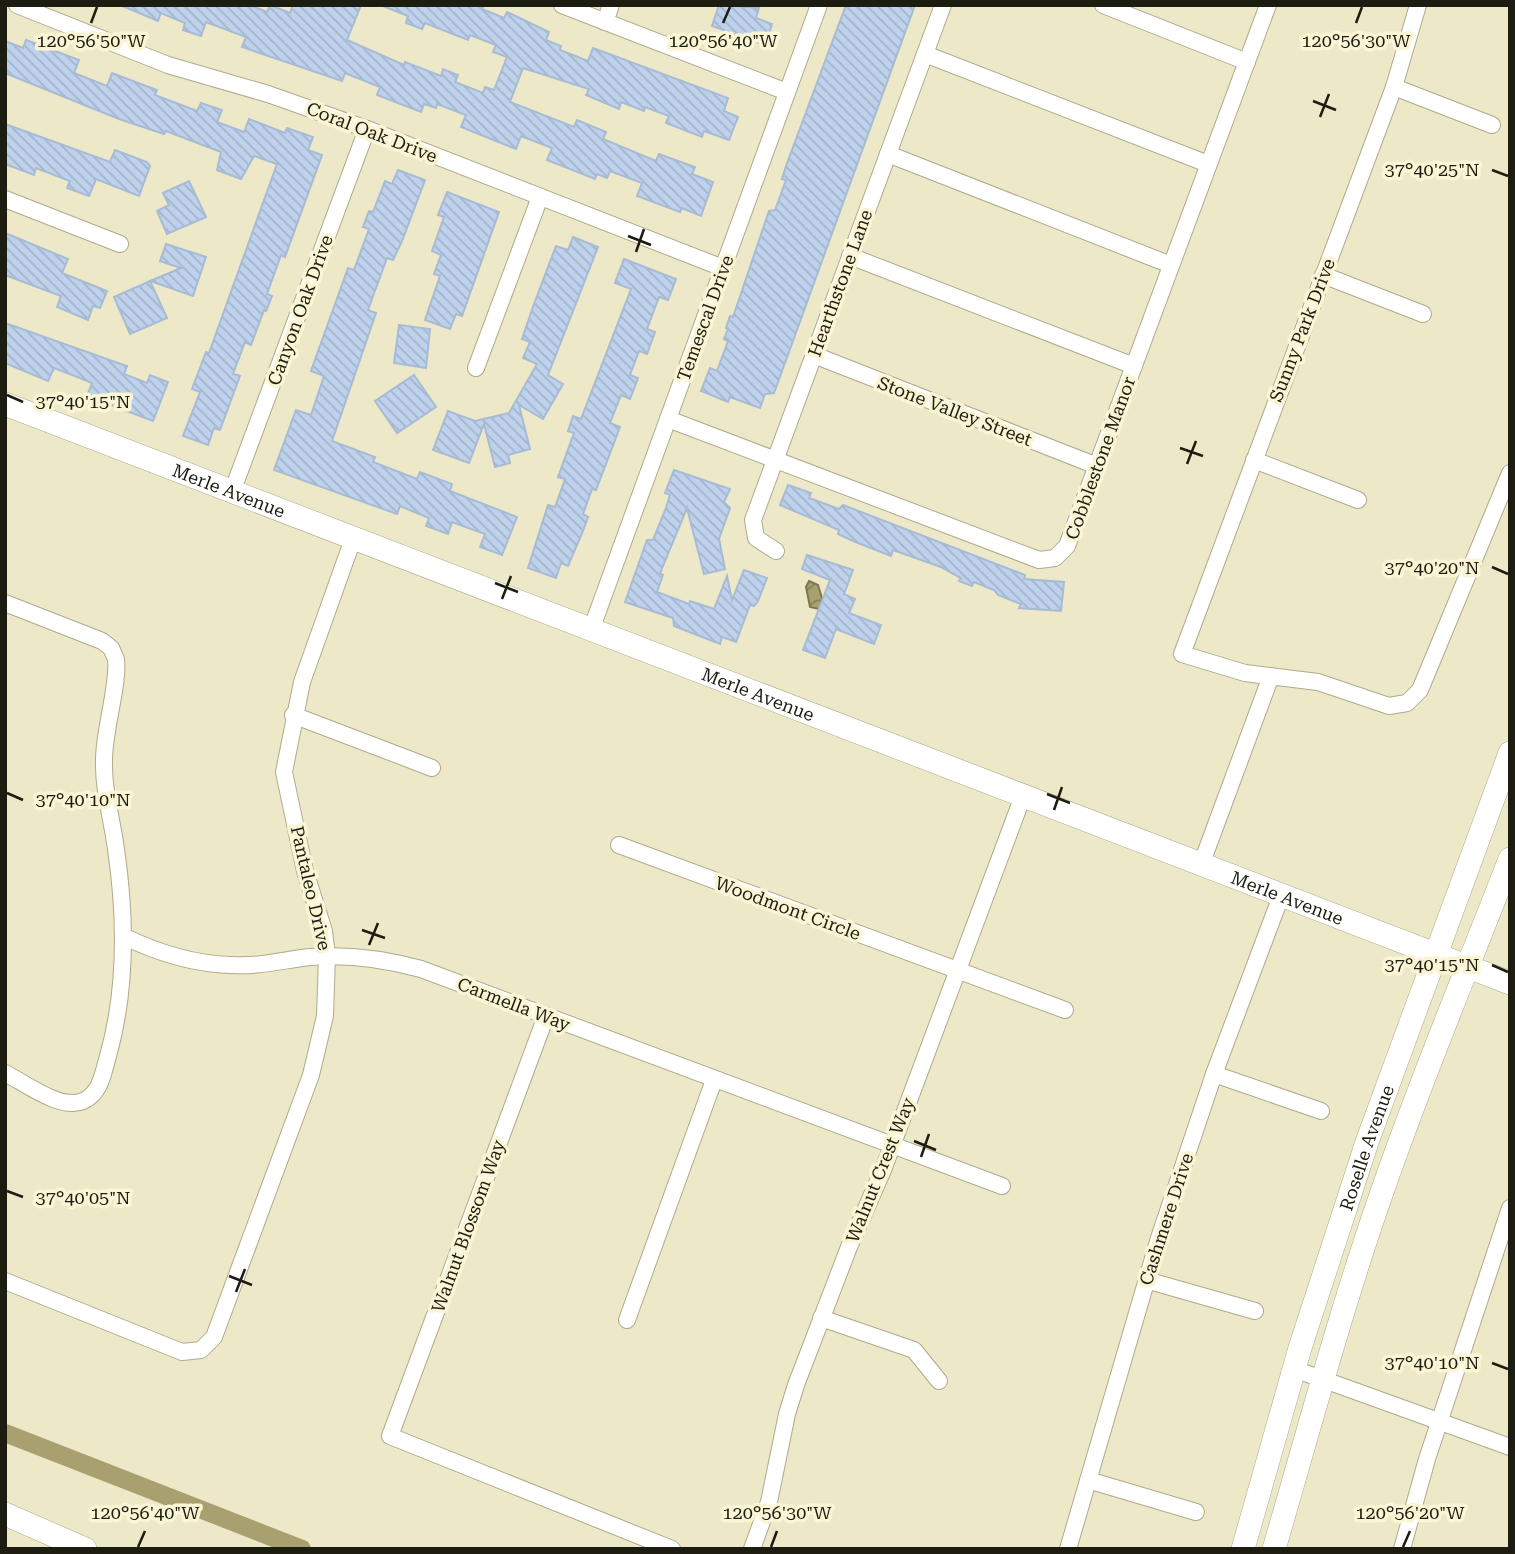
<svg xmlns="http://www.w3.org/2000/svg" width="1515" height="1554" font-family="'Roboto Serif',serif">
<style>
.water{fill:url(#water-waves);stroke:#7e7852;stroke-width:2}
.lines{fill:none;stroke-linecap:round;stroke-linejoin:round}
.canal{stroke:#a8a06e;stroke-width:18}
.building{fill:url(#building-back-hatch);stroke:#a8bbd5;stroke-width:2}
.street-casing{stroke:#afaa8b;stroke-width:18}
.secondary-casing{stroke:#afaa8b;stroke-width:24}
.street{stroke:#fff;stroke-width:16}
.secondary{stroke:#fff;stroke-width:23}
.ticks{fill:none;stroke:#1d1c10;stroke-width:2.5}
.labels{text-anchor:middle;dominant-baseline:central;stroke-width:7;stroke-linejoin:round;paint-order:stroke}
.street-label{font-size:18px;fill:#1d1c10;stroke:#faf5d4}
.ticks-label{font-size:18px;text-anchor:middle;fill:#1d1c10;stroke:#faf5d4;stroke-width:7;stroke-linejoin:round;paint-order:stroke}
</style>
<defs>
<pattern id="water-waves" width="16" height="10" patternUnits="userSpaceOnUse" patternTransform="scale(1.75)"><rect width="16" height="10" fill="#a8a06e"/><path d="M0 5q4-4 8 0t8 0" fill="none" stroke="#888259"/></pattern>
<pattern id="building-back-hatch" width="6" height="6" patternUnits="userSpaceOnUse" patternTransform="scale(1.75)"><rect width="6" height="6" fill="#bed2ed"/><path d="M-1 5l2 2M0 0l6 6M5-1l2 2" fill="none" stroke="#a3b4ca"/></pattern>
</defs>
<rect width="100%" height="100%" fill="#ede8c7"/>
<path class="water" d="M809 581 818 585 824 605 819 609 810 607 806 587Z"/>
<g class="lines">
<path class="canal" d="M5 1433 302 1549"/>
</g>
<g class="building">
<path d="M120 5H249L267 12 270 5 290 13 293 5H361L347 40 404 65 405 62 441 76 443 69 458 75 455 82 483 93 485 87 494 90 507 57 493 52 496 45 470 35 468 40 425 23 422 29 406 23 408 16 383 6 484 5 482 9 504 18 507 12 549 32 546 40 561 46 560 50 588 61 593 48 728 98 724 111 738 117 729 140 704 131 702 137 666 123 669 116 645 107 644 111 621 102 619 109 586 95 589 89 523 68 510 102 574 127 577 120 606 132 603 139 656 161 659 154 695 167 692 174 713 182 701 216 682 208 680 212 637 196 642 183 610 171 607 178 597 174 595 179 547 160 552 148 539 143 521 136 516 149 461 127 466 115 437 104 436 108 424 104 421 112 377 95 380 87 345 73 342 81 242 47 246 37 206 22 201 36 183 30 185 23 161 13 158 21Z"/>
<path d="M719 5 759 8 756 18 772 24 765 45 712 26Z"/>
<path d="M846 5H915L774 393 765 394 760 408 730 397 728 402 701 391 710 368 717 371 728 341 724 339 728 329 726 328 730 316 733 317 769 211 775 210 786 180 782 179 786 166Z"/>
<path d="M26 40 79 60 74 73 107 86 112 73 157 90 155 95 197 111 201 103 222 110 217 122 244 132 249 119 285 133 287 128 313 137 308 150 322 155 285 257 281 255 267 294 272 296 266 311 264 310 251 345 245 342 233 374 240 376 220 430 214 428 208 445 183 436 200 392 192 389 206 352 209 353 277 164 254 156 241 179 217 170 221 152 166 131 164 134 119 119 5 73V41L23 48Z"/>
<path d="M5 124 110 162 115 150 147 162 150 166 139 196 96 179 89 196 67 188 70 181 36 168 34 175 5 164Z"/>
<path d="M398 170 425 180 402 241 393 260 387 258 368 310 376 313 332 441 375 457 373 462 417 479 420 472 452 484 450 491 517 517 502 555 480 547 485 534 452 522 448 534 426 526 429 518 400 506 397 514 274 470 296 410 311 415 324 376 311 371 348 268 354 270 369 229 363 227 369 211 373 212 385 181 392 184Z"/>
<path d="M189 181 206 217 167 234 157 211 169 205 163 193Z"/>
<path d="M447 192 499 212 462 316 456 314 450 329 425 320 440 276 434 274 441 255 432 251 444 217 438 215Z"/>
<path d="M5 233 68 259 62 273 107 291 100 308 93 306 88 320 57 307 61 296 5 275Z"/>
<path d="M573 237 598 247 548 375 563 384 543 419 519 405 530 449 508 455 510 463 495 467 484 424 469 463 433 450 448 411 475 421 509 413 537 364 523 358 530 342 522 339 534 304 556 246 568 250Z"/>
<path d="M166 244 206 257 193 296 150 281 181 268 160 261Z"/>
<path d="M624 259 676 279 668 300 659 297 647 329 655 332 647 354 639 351 630 375 638 378 630 399 621 395 610 423 620 427 596 490 592 489 583 514 588 517 583 531 568 566 561 563 556 578 528 568 548 505 555 507 565 479 558 477 574 433 568 431 573 416 581 419 631 289 615 283Z"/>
<path d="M150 281 167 318 130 334 114 297Z"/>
<path d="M5 323 127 366 124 374 147 383 150 375 168 382 153 421 87 396 92 383 80 378 54 368 48 381 5 363Z"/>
<path d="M399 325 430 329 426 368 394 363Z"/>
<path d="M414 375 436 407 397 433 375 401Z"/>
<path d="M674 470 730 489 724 502 730 508 719 539 725 569 704 574 687 508 660 573 663 575 657 592 689 604 690 601 714 609 727 576 732 600 744 570 767 578 758 601 754 606 750 605 736 642 722 637 720 644 674 626 673 618 625 602 647 540H653L666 508 670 495 665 493Z"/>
<path d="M788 485 811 493 809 498 839 509 843 505 1025 575 1024 579 1064 582 1061 611 1019 608 1021 604 998 595 994 590 974 582 972 586 959 581 961 578 941 567 893 550 891 556 853 541 838 534 839 530 780 505Z"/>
<path d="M807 555 853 570 844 594 855 599 849 613 881 625 874 644 836 629 825 658 803 650 830 580 802 569Z"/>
</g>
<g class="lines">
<defs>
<g id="street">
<path d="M17 5 168 65 268 94 367 129 723 268"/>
<path d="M562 5 787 92"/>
<path d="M1103 5 1247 62"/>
<path d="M1418 5 1394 87 1182 654 1245 673 1318 682 1389 706 1407 703 1420 690 1510 473"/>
<path d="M605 22 611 5"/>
<path d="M925 54 1208 164"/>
<path d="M1394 87 1492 125"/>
<path d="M888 154 1171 265"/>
<path d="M5 199 120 244"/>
<path d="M850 256 1134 366"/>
<path d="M1323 275 1423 314"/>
<path d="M814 355 1097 466"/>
<path d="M476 368 540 197"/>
<path d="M668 419 1039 560 1055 558 1067 546 1268 5"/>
<path d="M1254 460 1358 500"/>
<path d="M232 492 367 129"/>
<path d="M776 551 756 538 753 520 943 5"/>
<path d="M5 603 102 641 111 648 116 659C119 685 104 729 104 760 103 790 112 819 116 849 126 918 127 989 108 1056 103 1073 101 1093 83 1101 61 1111 25 1083 5 1073"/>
<path d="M591 630 819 5"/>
<path d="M293 715 432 768"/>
<path d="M619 845 1065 1010"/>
<path d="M1201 865 1271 676"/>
<path d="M123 936C158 953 192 964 231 965 258 967 284 960 310 957 348 954 385 959 421 969L1002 1186"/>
<path d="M546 1016 390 1436 672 1549"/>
<path d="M1214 1074 1321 1111"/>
<path d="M1146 1280 1255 1311"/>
<path d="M5 1281 182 1352 201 1350 214 1337 311 1075 325 1016 327 956 324 931 305 871 284 772 302 682 353 539"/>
<path d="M821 1318 914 1350 939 1381"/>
<path d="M627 1320 714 1080"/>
<path d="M1294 1369 1510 1447"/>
<path d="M1088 1480 1196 1512"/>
<path d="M752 1549 769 1502 787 1414 796 1385 849 1247 883 1170 1023 796"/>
<path d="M1068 1549 1159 1238 1214 1074 1281 896"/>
<path d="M1402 1549 1427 1459 1510 1208"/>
</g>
<g id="secondary">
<path id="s1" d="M5 404 1510 983"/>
<path d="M5 1514 85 1549"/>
<path id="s2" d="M1243 1549 1300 1348 1367 1142 1510 753"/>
<path d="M1274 1549C1309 1429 1341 1309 1382 1192 1421 1079 1467 970 1510 859"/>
</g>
</defs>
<use href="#street" class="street-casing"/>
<use href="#secondary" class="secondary-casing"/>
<use href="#street" class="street"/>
<use href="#secondary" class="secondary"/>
</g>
<path class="ticks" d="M91 23 97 7M723 23 730 7M1356 23 1362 7M1313 101 1336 110M1320 117 1329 94M1492 170 1508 176M628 236 651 245M636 252 644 229M7 395 23 402M1180 448 1203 456M1187 464 1196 441M1492 567 1508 574M495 583 518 592M502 599 511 576M7 793 23 800M1047 794 1070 803M1054 810 1062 787M362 930 385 938M369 945 378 923M1492 965 1508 972M914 1141 936 1150M921 1157 929 1134M7 1191 23 1197M229 1276 252 1285M236 1292 245 1269M1492 1363 1508 1369M138 1547 145 1531M771 1547 777 1531M1403 1547 1410 1531"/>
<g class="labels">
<g class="street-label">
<text transform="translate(372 132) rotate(21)">Coral Oak Drive</text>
<text transform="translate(840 283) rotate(-70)">Hearthstone Lane</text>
<text transform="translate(300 310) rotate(-70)">Canyon Oak Drive</text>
<text transform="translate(705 318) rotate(-70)">Temescal Drive</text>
<text transform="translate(1302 330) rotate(-69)">Sunny Park Drive</text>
<text transform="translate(955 411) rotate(21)">Stone Valley Street</text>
<text transform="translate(1100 458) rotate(-70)">Cobblestone Manor</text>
<text stroke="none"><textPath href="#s1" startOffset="240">Merle Avenue</textPath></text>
<text stroke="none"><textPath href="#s1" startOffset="807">Merle Avenue</textPath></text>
<text transform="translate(311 888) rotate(77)">Pantaleo Drive</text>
<text stroke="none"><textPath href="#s1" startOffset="1374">Merle Avenue</textPath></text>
<text transform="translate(788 908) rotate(20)">Woodmont Circle</text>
<text transform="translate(514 1004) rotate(21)">Carmella Way</text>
<text stroke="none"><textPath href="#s2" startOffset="420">Roselle Avenue</textPath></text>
<text transform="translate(880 1170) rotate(-68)">Walnut Crest Way</text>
<text transform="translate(1166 1219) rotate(-72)">Cashmere Drive</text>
<text transform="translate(468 1226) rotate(-70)">Walnut Blossom Way</text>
</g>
</g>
<g class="ticks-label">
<text x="91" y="47">120°56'50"W</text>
<text x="723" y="47">120°56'40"W</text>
<text x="1356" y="47">120°56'30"W</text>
<text x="1432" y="176">37°40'25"N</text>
<text x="83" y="408">37°40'15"N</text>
<text x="1432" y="574">37°40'20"N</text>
<text x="83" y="806">37°40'10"N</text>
<text x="1432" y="971">37°40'15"N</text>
<text x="83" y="1204">37°40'05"N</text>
<text x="1432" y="1369">37°40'10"N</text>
<text x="145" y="1519">120°56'40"W</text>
<text x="777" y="1519">120°56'30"W</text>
<text x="1410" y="1519">120°56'20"W</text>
</g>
<rect width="1515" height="1554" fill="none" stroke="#1d1c10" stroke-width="14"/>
</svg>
